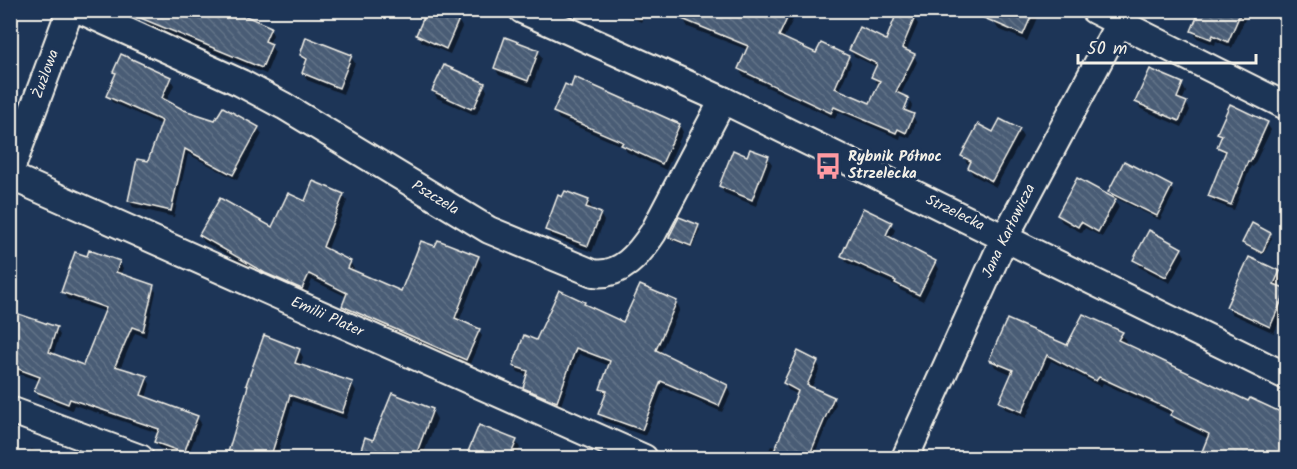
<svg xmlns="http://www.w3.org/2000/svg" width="1297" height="469" font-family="Kalam,sans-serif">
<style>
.shadow{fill:#0007}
.building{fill:url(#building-back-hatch);stroke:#f4f1e8;stroke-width:1.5}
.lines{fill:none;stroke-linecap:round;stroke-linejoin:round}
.minor-casing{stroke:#f4f1e8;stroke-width:30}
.minor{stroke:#1d3557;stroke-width:26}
.labels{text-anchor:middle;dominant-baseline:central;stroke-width:6;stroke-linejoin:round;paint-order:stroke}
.street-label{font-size:15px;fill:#f4f1e8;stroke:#1d3557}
.poi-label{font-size:15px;font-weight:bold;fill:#f4f1e8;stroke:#1d3557;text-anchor:start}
</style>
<defs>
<pattern id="building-back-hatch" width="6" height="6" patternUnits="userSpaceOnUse" patternTransform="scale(1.5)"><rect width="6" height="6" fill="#485b74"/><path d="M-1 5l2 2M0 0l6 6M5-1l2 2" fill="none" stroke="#637388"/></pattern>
</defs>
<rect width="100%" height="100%" fill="#1d3557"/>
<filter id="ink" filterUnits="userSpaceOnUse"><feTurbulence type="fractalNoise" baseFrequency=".0167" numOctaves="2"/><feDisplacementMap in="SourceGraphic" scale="12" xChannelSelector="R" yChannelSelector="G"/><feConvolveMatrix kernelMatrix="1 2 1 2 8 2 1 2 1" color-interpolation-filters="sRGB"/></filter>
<g filter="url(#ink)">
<g class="shadow">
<path d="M149 10 270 28 273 35 269 44 275 52 266 74 149 27 145 20Z"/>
<path d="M344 10H357L355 15Z"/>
<path d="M617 10H647L641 22Z"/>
<path d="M688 10H798L783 39 817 55 848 57 851 63 839 91 871 105 880 85 877 83 873 77 877 67 854 56 850 50 887 42 914 18 918 24 906 52 914 55 917 62 900 96 909 101H906L900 117 903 118 910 102 912 106 909 114 913 116 916 122 910 138 901 135 900 139 838 112 835 119 743 76 739 69 748 50 688 27 684 20Z"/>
<path d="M999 10H1038L1039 13 1027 41 998 29 994 22Z"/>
<path d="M1202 10H1242L1246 17 1232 48 1216 41 1215 45 1197 38 1193 31Z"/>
<path d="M458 20 462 27 450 54 422 42 418 35Z"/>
<path d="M538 51 542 58 532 87 499 75 495 68Z"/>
<path d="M301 55 351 57 355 63 343 94 307 80 303 73 307 63Z"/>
<path d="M115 71 170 78 174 85 166 102 183 111 216 122 258 128 262 134 237 180 188 154 174 217 133 207 129 201 149 163 162 125 112 102 108 96 117 75Z"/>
<path d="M484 84 487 91 477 114 476 113 475 115 437 98 433 91Z"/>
<path d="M1182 85 1186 92 1182 101 1186 103 1190 110 1182 127 1141 109 1137 102Z"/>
<path d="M555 112 679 125 683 132 666 170 627 152 624 147 559 119Z"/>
<path d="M1267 124 1271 130 1253 167 1251 166 1234 210 1213 202 1210 196 1226 155 1219 147 1222 138 1219 132Z"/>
<path d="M1019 130 1023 137 996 187 973 175 969 168 971 165 967 163 963 156 993 134Z"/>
<path d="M748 158H768L772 164 756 206 724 193 720 186Z"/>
<path d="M1171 187 1174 193 1160 220 1113 197 1110 192Z"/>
<path d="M343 195 347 201 327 251 350 262 354 269 352 272 402 293 436 248 478 257 482 264 459 321 478 330 482 336 469 366 347 312 343 306 347 297 312 280 306 295 270 279 204 242 200 235 273 229 306 203Z"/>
<path d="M1115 200 1119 207 1102 237 1085 228 1082 233 1062 222 1058 215Z"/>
<path d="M588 201 592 208 591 211 600 214 604 221 592 252 551 237 547 230Z"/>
<path d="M891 223 892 225H889L882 241 884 242 892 225 895 230 891 239 935 262 939 269 923 301 900 290 899 287 847 263 843 256Z"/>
<path d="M698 227 700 230 692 248 672 240 670 237Z"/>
<path d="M1270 234 1272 238 1263 255 1246 246 1244 243Z"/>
<path d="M1181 249 1185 256 1170 283 1139 267 1135 260Z"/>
<path d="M88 258 119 262 123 268 120 275 153 286 156 292 146 337 135 333 120 369 147 378 150 384 146 398 197 417 201 423 187 458 159 448 155 442 158 433 74 405 72 410 40 397 36 391 40 381 10 371V312L56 329 60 335 53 355 84 367 106 312 67 299 63 292Z"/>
<path d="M1279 272 1283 279 1279 288 1286 291V306L1274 333 1232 314 1228 307Z"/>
<path d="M559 292 584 304 586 307 624 324 676 302 680 309 660 354 727 386 731 393 722 412 664 387 645 436 604 421 600 414 606 396 602 389 610 366 579 354 560 408 528 394 524 387 528 376 518 372 514 366 537 342Z"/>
<path d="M1122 334 1126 341 1124 344 1249 403 1209 439 1176 423 1171 415 1103 383 1101 387 1051 361 1026 418 1005 409 1001 402 1013 375 995 367 991 359 1067 347Z"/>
<path d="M299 350 303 357 300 366 352 384 356 391 346 419 293 401 276 458H227Z"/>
<path d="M817 362 820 368 811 389 833 398 836 404 813 458H765L771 446 777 448 799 395 788 390 785 383Z"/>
<path d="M432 410 437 419 422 458 374 442Z"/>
<path d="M516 441 520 448 515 458H467Z"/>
<path d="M31 449 58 458H10V452L28 458Z"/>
</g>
<g class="building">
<path d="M121 10H232L271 27 265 41 272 44 262 68Z"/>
<path d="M427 10H440L459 19 446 49 416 35Z"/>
<path d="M660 10H791L779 36 816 53 821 43 849 56 835 88 870 103 880 81 871 77 877 64 849 50 860 27 886 40 898 10 915 17 902 48 915 54 896 92 909 98 904 110 914 114 906 133 898 129 896 133 834 107 831 113 738 69 748 46Z"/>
<path d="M966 10H1034L1023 35Z"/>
<path d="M1200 10H1242L1228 42 1213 35 1211 39 1191 31Z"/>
<path d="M306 37 352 55 339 88 302 73 307 59 300 55Z"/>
<path d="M505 37 539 50 528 81 494 68Z"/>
<path d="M121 54 171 77 162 98 184 110 215 120 223 107 259 127 233 175 185 149 171 211 128 201 137 159 148 161 162 121 106 96 116 73 113 72Z"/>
<path d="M444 65 485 83 474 108 472 107 471 109 432 91Z"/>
<path d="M1150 69 1183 83 1177 98 1187 102 1179 121 1135 102Z"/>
<path d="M574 77 680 124 662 164 621 145 623 142 553 112 565 84 571 87Z"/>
<path d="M1230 104 1268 122 1250 162 1248 161 1231 205 1208 196 1226 151 1217 147 1222 135 1217 133Z"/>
<path d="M1000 119 1020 129 992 181 968 168 971 161 961 156 978 124 993 132Z"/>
<path d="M750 149 769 156 752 200 719 186 733 150 747 156Z"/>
<path d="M1124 161 1172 186 1157 216 1108 192Z"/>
<path d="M1077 178 1116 199 1098 232 1081 222 1078 227 1057 215Z"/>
<path d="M313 181 344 194 323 247 351 261 348 268 401 291 421 241 435 246 438 240 479 256 455 318 480 329 466 360 342 306 347 293 309 274 302 289 265 273 199 235 220 198 272 227 288 193 305 201Z"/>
<path d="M565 191 589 200 586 207 601 213 588 246 545 230 558 195 562 197Z"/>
<path d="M863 208 892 222 886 235 936 261 919 295 895 283 896 281 841 256Z"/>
<path d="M679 217 699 225 691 246 669 237Z"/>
<path d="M1252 223 1271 233 1262 253 1242 243Z"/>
<path d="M1149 230 1182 248 1166 277 1133 260Z"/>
<path d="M89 250 120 261 116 272 154 285 143 331 132 327 115 366 148 376 141 395 198 416 184 453 154 442 159 429 70 399 68 404 34 391 40 377 10 366V311L57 327 49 352 83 365 106 308 61 292 75 252 87 256Z"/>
<path d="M1249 257 1280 271 1274 284 1287 289 1270 327 1226 307Z"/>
<path d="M640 285 677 301 656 350 728 385 719 406 661 381 642 430 598 414 607 391 600 389 610 361 576 348 557 402 523 388 528 371 513 366 524 335 536 340 559 290 585 302 584 304 623 322Z"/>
<path d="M1083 314 1123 332 1118 340 1248 401 1250 398 1287 415V459H1199L1209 434 1170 415 1173 411 1099 377 1096 381 1047 355 1022 412 999 402 1013 370 989 360 1007 319 1067 345Z"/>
<path d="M264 335 300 349 295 363 353 382 342 413 290 395 270 459H226L248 386 246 385Z"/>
<path d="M798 351 818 361 807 385 834 397 808 459H771L798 391 783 383Z"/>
<path d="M392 393 433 409 416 455H418L417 459H358L365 437 373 440Z"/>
<path d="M479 425 517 440 509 459H465Z"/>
</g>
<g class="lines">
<defs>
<g id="minor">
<path d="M80 10 241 83 284 106 489 230 593 273C621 277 639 254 653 233L723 100"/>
<path d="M522 10 723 100 1286 376"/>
<path d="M1094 10 1286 106"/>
<path d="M10 172 70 10"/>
<path d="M10 176 644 458"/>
<path d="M10 410 140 458"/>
<path d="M905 458 1005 237 1126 10"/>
</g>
</defs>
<use href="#minor" class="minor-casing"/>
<use href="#minor" class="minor"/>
</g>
</g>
<defs>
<symbol id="bus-bare" viewBox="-9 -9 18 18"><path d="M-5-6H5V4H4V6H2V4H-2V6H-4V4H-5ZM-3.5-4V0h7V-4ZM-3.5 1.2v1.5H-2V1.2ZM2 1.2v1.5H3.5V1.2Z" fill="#ff9aa2" stroke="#1d3557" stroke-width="2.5" paint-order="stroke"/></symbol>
</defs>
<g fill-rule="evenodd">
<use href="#bus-bare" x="809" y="147" width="38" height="38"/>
</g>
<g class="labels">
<g class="street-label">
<text transform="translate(46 74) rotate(-70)">Żużlowa</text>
<text transform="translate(435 198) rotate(31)">Pszczela</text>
<text transform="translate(955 213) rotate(26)">Strzelecka</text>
<text transform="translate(1009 231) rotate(-64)">Jana Karłowicza</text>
<text transform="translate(327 317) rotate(24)">Emilii Plater</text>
</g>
<g class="poi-label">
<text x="848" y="157">Rybnik Północ<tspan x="848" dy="17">Strzelecka</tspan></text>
</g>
</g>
<rect width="1297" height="469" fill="none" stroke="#1d3557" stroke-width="36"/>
<rect x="18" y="18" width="1261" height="433" fill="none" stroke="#f4f1e8" stroke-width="2" filter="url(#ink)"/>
<path d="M1078 54v9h178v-9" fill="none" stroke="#f4f1e8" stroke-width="3"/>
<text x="1087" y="54" font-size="18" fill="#f4f1e8" stroke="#1d3557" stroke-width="4.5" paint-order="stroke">50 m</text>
</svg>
